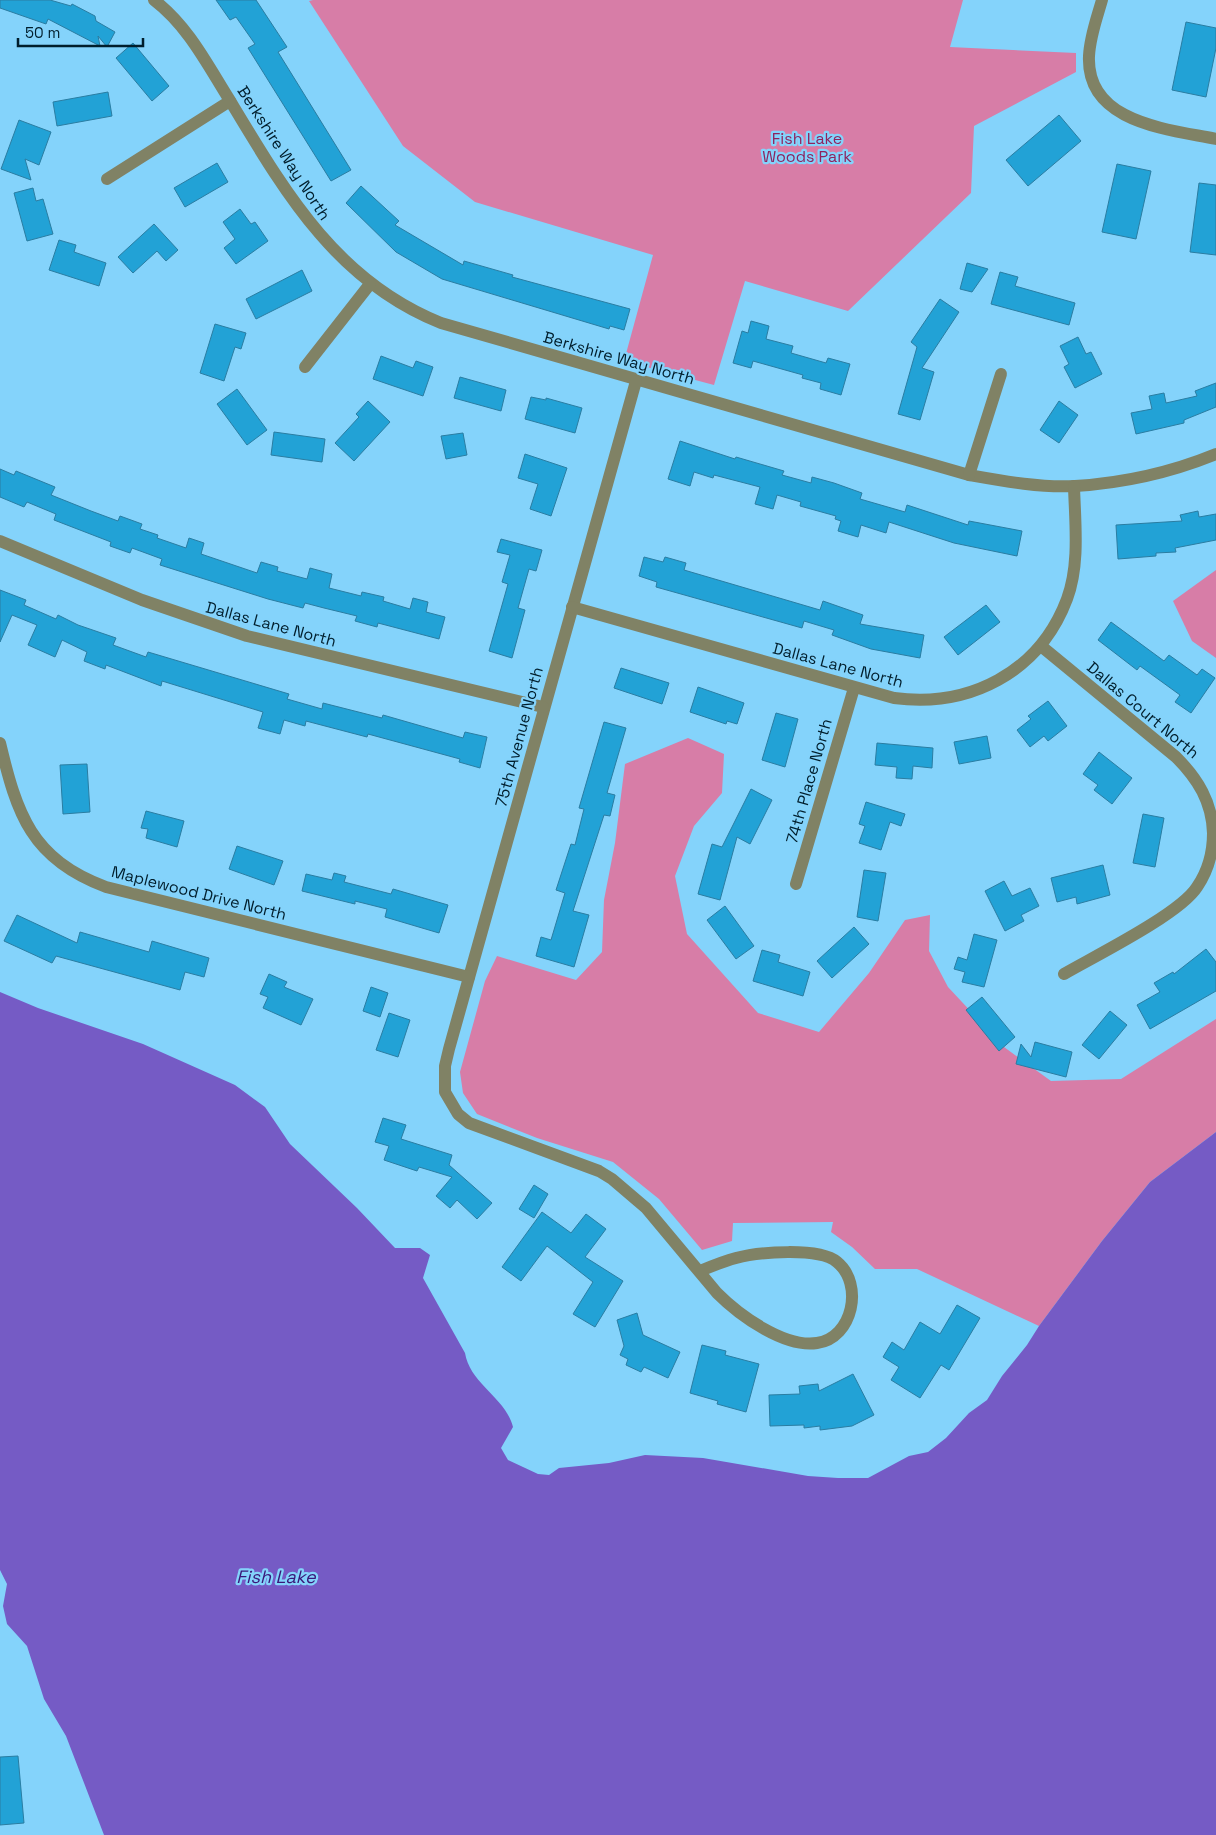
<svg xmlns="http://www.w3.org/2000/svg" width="1216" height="1835" font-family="'Space Grotesk',sans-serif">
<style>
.green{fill:#d77da7}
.water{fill:#755bc5}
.building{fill:#22a2d6;stroke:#2a7da2}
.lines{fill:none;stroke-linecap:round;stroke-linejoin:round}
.minor{stroke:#808265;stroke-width:12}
.labels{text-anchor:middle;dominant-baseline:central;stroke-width:4.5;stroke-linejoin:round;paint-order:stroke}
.park-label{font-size:16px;fill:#8e235e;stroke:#84d3fb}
.street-label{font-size:16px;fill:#001e2c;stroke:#84d3fb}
.water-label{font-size:18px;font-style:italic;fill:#3a1779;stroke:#84d3fb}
</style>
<rect width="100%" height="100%" fill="#84d3fb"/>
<g class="green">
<path d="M313 0H963L950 47 1076 53V72L974 126 971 193 848 311 745 281 714 385 624 361 653 255 475 202 403 146 309 1Z"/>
<path d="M1216 570V658L1192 641 1173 601Z"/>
<path d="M688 738 724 754 722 793 694 826 675 876 687 934 758 1013 819 1032 869 973 905 920 930 915 929 951 948 987 1004 1047 1051 1081 1121 1079 1216 1019V1132L1150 1182 1102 1241 1039 1326 917 1269H875L852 1247 831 1232 833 1222 733 1223 732 1241 702 1250 659 1199 613 1162 537 1138 477 1114 463 1093 460 1072 485 981 497 956 576 980 602 952 604 900 615 843 625 764Z"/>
</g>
<path class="water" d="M0 992 38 1008 143 1044 235 1085 265 1107 290 1144 357 1208 395 1248H420L430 1255 423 1278 465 1353C470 1384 506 1398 513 1427L501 1448 508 1460 538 1474 549 1475 559 1468 609 1463 645 1455 703 1458 808 1476 838 1478H868L909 1456 928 1452 946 1438 969 1413 987 1400 1002 1376 1027 1345 1039 1326 1102 1241 1150 1182 1216 1132V1835H104L66 1736 44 1699 27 1646 7 1624 3 1606 7 1584 0 1570Z"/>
<g class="building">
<path d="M0 0H50L71 6 72 4 95 16 96 21 115 32 107 47 98 36 100 46 48 19 46 24 0 8Z"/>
<path d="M216 0H256L287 47 278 52 351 170 331 181 248 48 255 44 236 17 230 20Z"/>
<path d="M1186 22 1216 28V48L1206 97 1172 90Z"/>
<path d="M133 43 169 86 152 101 116 58Z"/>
<path d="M108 92 112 116 57 126 53 102Z"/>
<path d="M1059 115 1081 141 1028 186 1006 160Z"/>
<path d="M19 120 51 132 39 165 25 159 31 180 1 169Z"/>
<path d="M217 163 228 182 185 207 174 188Z"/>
<path d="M1117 164 1151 171 1136 239 1102 232Z"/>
<path d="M1199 183 1216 185V255L1190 252Z"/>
<path d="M361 186 399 221 395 225 463 265 464 261 513 275 512 277 630 309 624 330 610 326 609 329 442 279 396 252 346 203Z"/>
<path d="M33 188 36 201 43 199 53 234 27 241 14 193Z"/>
<path d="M240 209 251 224 255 222 268 241 236 264 224 248 235 239 223 222Z"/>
<path d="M154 224 178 250 166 261 157 251 133 273 118 257Z"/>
<path d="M59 240 76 245 74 252 106 263 99 286 49 270Z"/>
<path d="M967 263 988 269 972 292 960 289Z"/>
<path d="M302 270 312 291 256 319 246 299Z"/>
<path d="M1000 272 1018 277 1015 286 1075 303 1069 325 991 304Z"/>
<path d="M940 299 959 312 922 368 934 372 920 420 898 414 917 347 911 342Z"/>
<path d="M751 321 769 326 766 339 793 346 791 353 826 363 828 358 850 364 841 395 820 389 821 383 802 378 803 375 753 361 751 368 733 363 742 331 748 333Z"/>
<path d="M215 324 246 333 241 349 235 347 224 381 200 373Z"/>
<path d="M1078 337 1086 354 1091 352 1102 374 1075 388 1064 367 1069 364 1060 346Z"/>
<path d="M381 356 413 368 416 361 433 367 423 396 373 379Z"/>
<path d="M460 377 506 390 501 411 454 398Z"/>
<path d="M1216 383V407L1184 420V423L1136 434 1131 413 1152 409 1149 396 1164 393 1166 403 1197 396 1195 391Z"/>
<path d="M237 389 267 430 247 445 217 404Z"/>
<path d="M531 397 546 400V398L582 408 575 433 525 419Z"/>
<path d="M368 401 390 422 354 461 335 443 359 417 356 414Z"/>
<path d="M1059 401 1078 415 1059 443 1040 430Z"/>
<path d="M274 432 325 439 322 462 271 455Z"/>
<path d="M463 433 467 455 446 459 441 436Z"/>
<path d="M680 441 735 459 736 457 784 471 782 475 811 483 812 477 834 483 862 493 860 499 905 512 907 505 968 525 969 521 1022 531 1017 556 954 543 889 522 886 533 861 525 858 537 838 531 841 521 835 519 836 516 800 506 801 502 777 495 773 509 755 504 760 487 714 475 713 478 694 472 690 486 668 479Z"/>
<path d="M525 454 567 468 551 516 530 509 538 484 518 478Z"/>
<path d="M0 469 14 475 16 471 55 487 51 495 91 511 118 521 120 516 142 524 140 529 158 535 157 538 186 548 189 538 204 543 201 554 257 573 261 562 278 567 277 571 307 579 310 568 332 574 329 588 361 596 362 592 384 597 383 601 410 609 413 598 428 602 426 612 445 617 439 639 378 623 377 627 355 621 357 616 324 608 305 603 303 608 268 599 160 565 162 559 132 548 130 553 110 546 111 542 54 520 56 514 27 502 24 507 0 497Z"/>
<path d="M1198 511 1199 517 1216 514V540L1175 548 1176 552 1156 553V556L1118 559 1116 525 1182 521 1180 515Z"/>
<path d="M501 539 542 550 536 571 529 569 518 608 525 610 512 658 489 651 508 584 502 582 510 555 497 552Z"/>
<path d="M644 557 663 562 665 557 686 563 684 570 820 610 823 601 863 615 860 624 924 635 920 658 871 649 832 635 834 630 804 621 802 628 656 587 657 582 639 576Z"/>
<path d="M0 590 26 600 24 605 56 619 58 615 78 625 116 638 113 645 146 657 148 652 289 694 287 699 322 709 323 703 382 718 383 715 463 738 465 732 487 737 480 768 459 762 460 759 368 734 367 737 306 721 305 726 284 720 280 734 258 728 263 712 162 681 161 686 106 665 105 669 84 661 87 652 62 640 55 657 28 645 37 625 12 615 0 642Z"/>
<path d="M986 605 1000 622 958 655 944 637Z"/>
<path d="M1111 622 1164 661 1169 655 1197 675 1202 669 1215 678 1191 713 1175 702 1180 695 1140 666 1137 670 1098 640Z"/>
<path d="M621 668 669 683 662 704 614 688Z"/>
<path d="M698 687 744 703 737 724 727 721 726 724 690 712Z"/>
<path d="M1048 701 1067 726 1048 741 1044 736 1030 747 1017 730 1031 719 1028 716Z"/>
<path d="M776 713 798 719 785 767 762 760Z"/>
<path d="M604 722 626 728 607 793 615 795 610 816 604 815 573 911 589 915 574 967 536 956 541 937 551 940 565 893 556 890 571 844 575 845 584 809 579 808Z"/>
<path d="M987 736 991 758 959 764 954 742Z"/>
<path d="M877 743 933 748 932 768 913 766 912 779 896 778 897 767 875 765Z"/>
<path d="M1099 752 1132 778 1112 804 1094 790 1098 785 1083 774Z"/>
<path d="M87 764 90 812 63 814 60 765Z"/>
<path d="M751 789 772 800 750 844 737 837 720 900 698 894 712 844 722 847Z"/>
<path d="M866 802 905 814 901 826 890 822 881 850 859 843 865 826 859 824Z"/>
<path d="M146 811 184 821 177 847 146 838 148 829 141 828Z"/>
<path d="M1143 814 1164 818 1155 867 1133 863Z"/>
<path d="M237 846 283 861 274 885 229 869Z"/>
<path d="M1103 865 1110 895 1077 904 1076 897 1057 902 1051 878Z"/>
<path d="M864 870 886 873 878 921 857 917Z"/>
<path d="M334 873 346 876 344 882 391 894 393 889 448 905 439 933 385 917 387 909 355 901V904L302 891 306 874 332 880Z"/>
<path d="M1004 881 1012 896 1030 888 1039 906 1021 915 1024 921 1005 931 985 891Z"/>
<path d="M725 906 754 946 736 959 707 920Z"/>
<path d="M17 915 77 943 80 932 149 952 152 941 209 958 204 977 185 972 180 990 56 956 52 963 4 941Z"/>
<path d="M854 927 869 944 832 978 817 961Z"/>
<path d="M974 934 997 940 984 987 962 982 965 972 954 969 958 957 967 960Z"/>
<path d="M1206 949 1216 962V991L1150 1029 1137 1005 1160 992 1154 983 1173 972 1174 974Z"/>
<path d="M762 950 780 955 778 962 810 972 803 996 753 981Z"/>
<path d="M269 974 287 982 284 987 313 999 301 1025 263 1008 268 997 260 994Z"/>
<path d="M371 987 388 993 380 1017 363 1011Z"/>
<path d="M982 997 1015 1037 999 1051 966 1010Z"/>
<path d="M1110 1011 1127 1025 1099 1059 1082 1045Z"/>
<path d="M389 1013 410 1020 398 1057 376 1050Z"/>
<path d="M1035 1042 1072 1052 1066 1077 1016 1064 1021 1044 1031 1057Z"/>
<path d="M383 1118 406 1125 401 1139 452 1155 449 1165 492 1203 477 1219 457 1200 450 1208 436 1196 452 1177 419 1167 417 1171 384 1160 389 1146 375 1142Z"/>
<path d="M534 1185 548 1194 534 1218 519 1209Z"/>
<path d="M542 1212 571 1233 586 1214 606 1229 585 1257 623 1281 595 1327 573 1314 593 1282 547 1246 521 1281 502 1267Z"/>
<path d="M957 1305 980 1318 949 1370 941 1365 920 1398 891 1380 899 1367 883 1357 892 1342 904 1350 920 1322 940 1334Z"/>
<path d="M637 1313 643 1335 680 1352 668 1378 644 1367 641 1372 626 1365 628 1359 620 1355 624 1346 617 1320Z"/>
<path d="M702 1345 726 1351 725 1355 759 1364 746 1412 717 1404 718 1401 690 1393Z"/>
<path d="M853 1374 874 1415 852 1426 820 1430V1426L804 1428V1425L770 1426 769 1395 800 1394 799 1386 818 1384 819 1391Z"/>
<path d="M18 1756 24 1823 0 1825V1757Z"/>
</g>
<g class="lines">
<g class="minor">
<path d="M154 0C188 26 207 64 229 99 285 192 336 281 441 323L969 475C1003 481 1041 488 1075 486 1123 483 1172 472 1216 454"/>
<path d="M1102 0C1097 18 1090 36 1089 56 1086 123 1168 129 1216 139"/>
<path d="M107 179 230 101"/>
<path d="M305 367 370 284"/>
<path d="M636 381 449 1049 445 1066V1092L458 1114 469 1123 599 1171 612 1179 646 1208 717 1293C739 1315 784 1348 817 1343 853 1338 864 1284 837 1262 819 1247 758 1252 736 1258 724 1261 712 1266 700 1271"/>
<path d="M969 475 1001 374"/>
<path d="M0 541 142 600 247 636 543 707"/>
<path d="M572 607 894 698C969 708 1039 673 1067 599 1080 564 1075 523 1074 486"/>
<path d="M1041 646 1176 757C1198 779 1212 802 1213 833 1213 853 1208 871 1197 887 1180 914 1095 956 1064 974"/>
<path d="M0 743C17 814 31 859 106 887L469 977"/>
<path d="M796 884 854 688"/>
</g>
</g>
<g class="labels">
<g class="park-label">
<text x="807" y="138">Fish Lake<tspan x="807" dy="18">Woods Park</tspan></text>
</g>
<g class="street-label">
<text transform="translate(284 153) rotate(57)">Berkshire Way North</text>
<text transform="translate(619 358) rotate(16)">Berkshire Way North</text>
<text transform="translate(271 624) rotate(15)">Dallas Lane North</text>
<text transform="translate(838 665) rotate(15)">Dallas Lane North</text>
<text transform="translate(1143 710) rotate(40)">Dallas Court North</text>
<text transform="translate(519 737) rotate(-75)">75th Avenue North</text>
<text transform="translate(809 781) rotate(-74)">74th Place North</text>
<text transform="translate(199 893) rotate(14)">Maplewood Drive North</text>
</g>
<g class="water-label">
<text x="276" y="1576">Fish Lake</text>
</g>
</g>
<path d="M18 38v8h125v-8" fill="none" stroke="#001e2c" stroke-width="2.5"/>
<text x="25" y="38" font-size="15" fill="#001e2c" stroke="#84d3fb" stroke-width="4" paint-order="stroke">50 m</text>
</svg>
